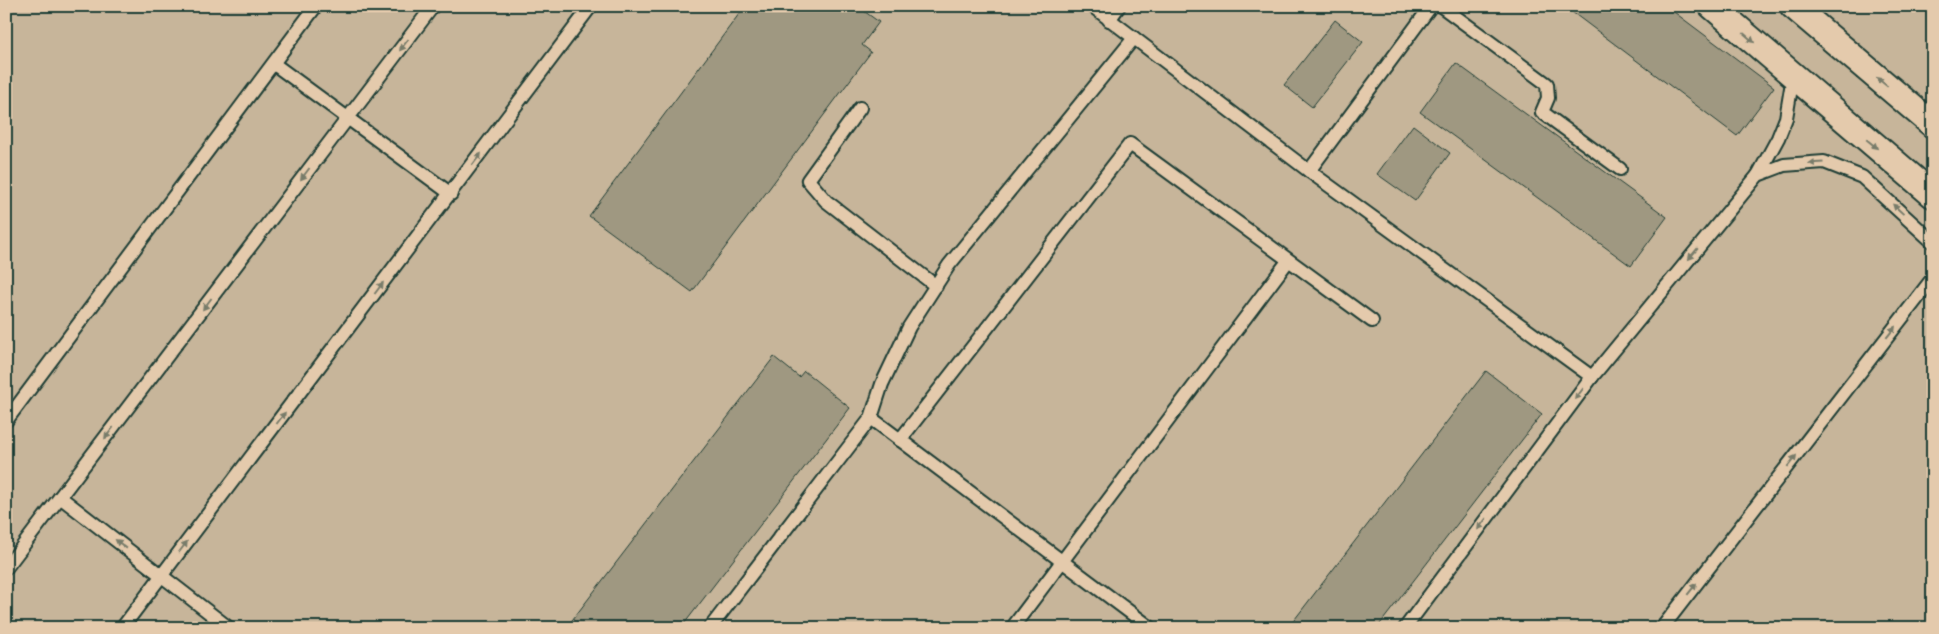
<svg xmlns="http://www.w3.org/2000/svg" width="1939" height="634" font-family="'Balsamiq Sans',sans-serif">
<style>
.built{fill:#c7b59a}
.building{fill:#9f9881;stroke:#1f3d34}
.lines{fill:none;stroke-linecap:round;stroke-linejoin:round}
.service-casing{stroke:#1f3d34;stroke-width:16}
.minor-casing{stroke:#1f3d34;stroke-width:29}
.service{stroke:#e4caac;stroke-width:12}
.minor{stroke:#e4caac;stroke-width:25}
.oneway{fill:#787c6a}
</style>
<rect width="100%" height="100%" fill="#d8c2a5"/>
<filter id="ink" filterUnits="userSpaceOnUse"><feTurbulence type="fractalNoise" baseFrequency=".02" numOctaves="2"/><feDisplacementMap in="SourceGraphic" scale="10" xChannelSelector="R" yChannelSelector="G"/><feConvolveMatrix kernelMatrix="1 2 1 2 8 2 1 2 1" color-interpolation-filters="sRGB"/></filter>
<g filter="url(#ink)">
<rect class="built" x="6" y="6" width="1927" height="622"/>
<g class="building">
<path d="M745 6H857L879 22 862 45 871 52 692 292 589 216Z"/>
<path d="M1564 6H1666L1774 87 1737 136Z"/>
<path d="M1335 20 1363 42 1312 107 1284 85Z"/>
<path d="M1456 63 1667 217 1631 266 1420 112Z"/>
<path d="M1413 125 1450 153 1415 201 1377 174Z"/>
<path d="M774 357 799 377 804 371 850 408 681 628H566Z"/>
<path d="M1486 371 1542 414 1377 628H1288Z"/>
</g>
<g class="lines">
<defs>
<g id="service">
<path d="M1092 6 1309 171 1592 377"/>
<path d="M1441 6 1547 84 1548 98 1542 112 1620 169"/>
<path d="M1109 20 1119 6"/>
<path d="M274 64 451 194"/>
<path d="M860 108 808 180 826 201 936 286"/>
<path d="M1309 171 1431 6"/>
<path d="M1758 175 1778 138 1786 118 1793 76"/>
<path d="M871 418 1151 628"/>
<path d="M6 421 316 6"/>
<path d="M900 440 1130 144 1372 321"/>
<path d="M60 497 229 628"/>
<path d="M6 568 433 6"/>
<path d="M6 626 8 628"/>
<path d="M122 628 591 6"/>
<path d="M710 628 871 418 882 384 909 327 949 265 1134 38"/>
<path d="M1012 628 1288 261"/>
<path d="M1405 628 1592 377 1758 175 1784 165 1824 162 1862 177 1933 242"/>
<path d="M1662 628 1933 278"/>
</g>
<g id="minor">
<path d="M1712 6 1933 195"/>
<path d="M1793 6 1933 125"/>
</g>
</defs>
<use href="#service" class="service-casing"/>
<use href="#minor" class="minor-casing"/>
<use href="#service" class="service"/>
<use href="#minor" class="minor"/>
</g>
<defs><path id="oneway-solid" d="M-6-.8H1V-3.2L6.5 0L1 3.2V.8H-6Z" transform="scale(1.25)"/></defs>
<g class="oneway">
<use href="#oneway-solid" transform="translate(1749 38) rotate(41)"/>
<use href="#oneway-solid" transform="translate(404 45) rotate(127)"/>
<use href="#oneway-solid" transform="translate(1882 82) rotate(-140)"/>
<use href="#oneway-solid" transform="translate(1872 144) rotate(40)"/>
<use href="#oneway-solid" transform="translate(477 159) rotate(-53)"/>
<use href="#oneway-solid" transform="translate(1816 163) rotate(176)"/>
<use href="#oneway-solid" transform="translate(305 174) rotate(127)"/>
<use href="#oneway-solid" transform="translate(1898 209) rotate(-137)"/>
<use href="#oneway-solid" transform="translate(1693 254) rotate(130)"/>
<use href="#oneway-solid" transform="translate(379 288) rotate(-53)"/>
<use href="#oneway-solid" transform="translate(207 304) rotate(127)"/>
<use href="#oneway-solid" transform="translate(1891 332) rotate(-52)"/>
<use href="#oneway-solid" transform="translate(1579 394) rotate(127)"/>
<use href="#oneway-solid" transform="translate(281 418) rotate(-53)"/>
<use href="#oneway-solid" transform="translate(109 433) rotate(127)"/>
<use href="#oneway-solid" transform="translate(1792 461) rotate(-52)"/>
<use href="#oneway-solid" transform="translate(1482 524) rotate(127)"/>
<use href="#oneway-solid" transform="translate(121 544) rotate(-142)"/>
<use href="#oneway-solid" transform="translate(183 547) rotate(-53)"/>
<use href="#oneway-solid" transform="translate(1692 589) rotate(-52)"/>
</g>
</g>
<rect width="1939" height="634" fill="none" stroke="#e4caac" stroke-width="25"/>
<rect x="12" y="12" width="1914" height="609" fill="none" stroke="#1f3d34" stroke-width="2" filter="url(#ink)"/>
</svg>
